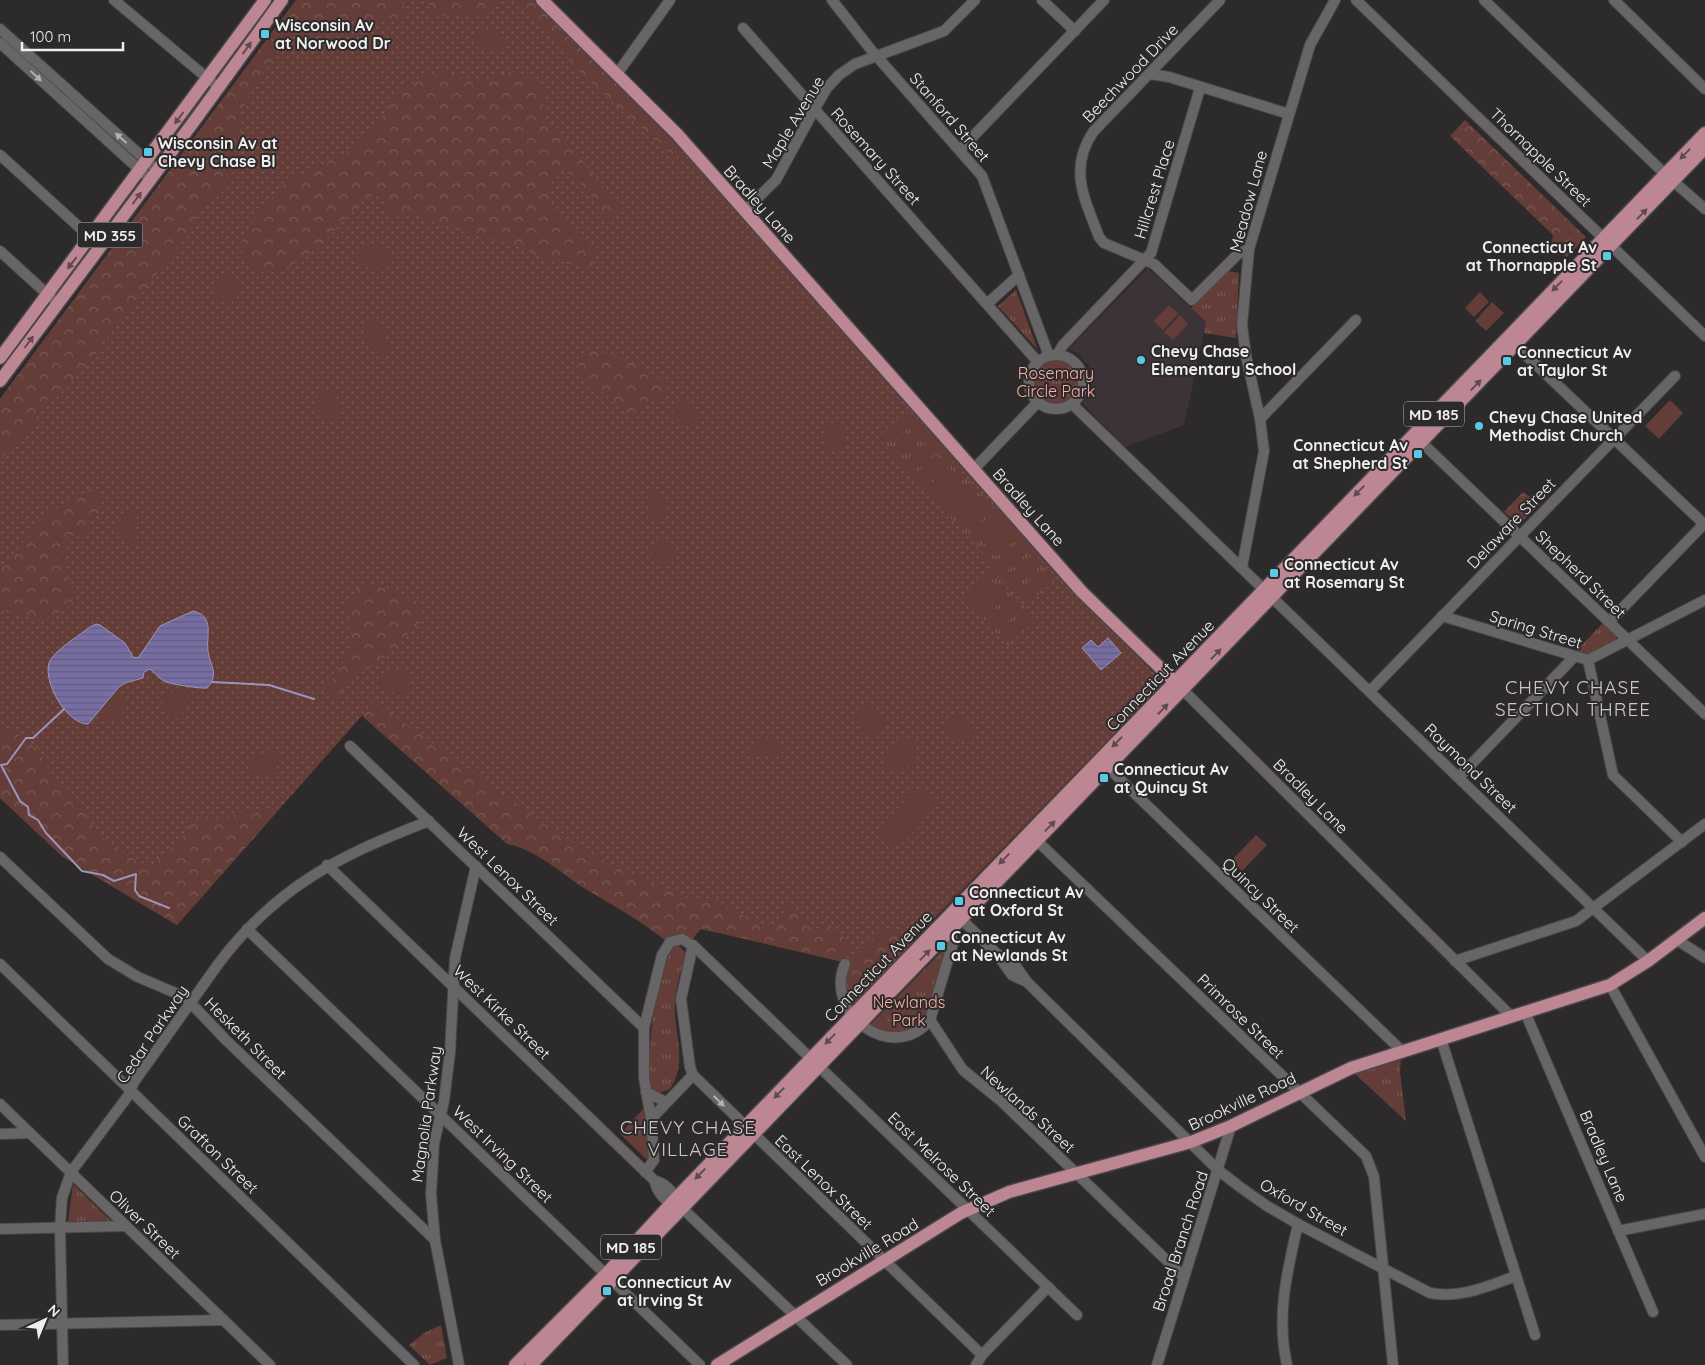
<svg xmlns="http://www.w3.org/2000/svg" width="1705" height="1365" font-family="Quicksand,sans-serif">
<style>
.built{fill:#3b3338}
.grass{fill:url(#grass-dots)}
.forest{fill:url(#forest-crowns)}
.park{fill:url(#park-tufts)}
.pitch{fill:#643d38}
.water{fill:url(#water-rules);stroke:#9b94ba}
.lines{fill:none;stroke-linecap:round;stroke-linejoin:round}
.stream{stroke:#9b94ba;stroke-width:2}
.minor-casing{stroke:#4a4749;stroke-width:12}
.major-casing{stroke:#4a4749;stroke-width:15}
.minor{stroke:#686567;stroke-width:10}
.major{stroke:#bd8693;stroke-width:12}
.oneway{fill:#5f4a4f}
.oneway2{fill:#b3b0b2}
.poi-dot{fill:#5bc8e6;stroke:#2d2a2b;stroke-width:2}
.labels{text-anchor:middle;dominant-baseline:central;stroke-width:4;stroke-linejoin:round;paint-order:stroke}
.shield{fill:#2d2a2b;stroke:#b6b3b4;stroke-width:1}
.shield-label{font-size:15px;font-weight:bold;fill:#f0eeef}
.poi-label{font-size:16px;font-weight:bold;fill:#f0eeef;stroke:#2d2a2b;text-anchor:start}
.street-label{font-size:16px;fill:#f0eeef;stroke:#2d2a2b}
.park-label{font-size:16px;fill:#fbb0a5;stroke:#2d2a2b}
.quarter-label{font-size:19px;letter-spacing:1px;fill:#cdc9cb;stroke:#2d2a2b}
</style>
<defs>
<pattern id="grass-dots" width="8" height="8" patternUnits="userSpaceOnUse" patternTransform="scale(1.25)"><rect width="8" height="8" fill="#643d38"/><path d="M2 2h.1M6 6h.1" fill="none" stroke="#7a5955" stroke-width="1.8" stroke-linecap="round"/></pattern>
<pattern id="forest-crowns" width="20" height="18" patternUnits="userSpaceOnUse" patternTransform="scale(1.25)"><rect width="20" height="18" fill="#643d38"/><path d="M2 6a3 3 0 1 1 6 0M12 15a3 3 0 1 1 6 0" fill="none" stroke="#7a5955"/></pattern>
<pattern id="park-tufts" width="24" height="20" patternUnits="userSpaceOnUse" patternTransform="scale(1.25)"><rect width="24" height="20" fill="#643d38"/><path d="M3 7l-1-3M5 7V3M7 7l1-3M15 17l-1-3M17 17v-4M19 17l1-3" fill="none" stroke="#7a5955"/></pattern>
<pattern id="water-rules" width="6" height="5" patternUnits="userSpaceOnUse" patternTransform="scale(1.25)"><rect width="6" height="5" fill="#776da3"/><path d="M0 2.5h6" fill="none" stroke="#625c7a"/></pattern>
</defs>
<rect width="100%" height="100%" fill="#2d2a2b"/>
<path class="built" d="M1148 268 1206 322 1184 425 1125 447 1082 403 1090 392 1092 382 1089 366 1079 354 1069 349Z"/>
<path class="grass" d="M296 0H534L684 151 1077 596 1164 683 885 969 839 961 661 917 374 702 177 925 63 857 0 798V399Z"/>
<g class="forest">
<path d="M296 0H402L407 17 373 21H350L315 41 298 36 262 73 239 115 241 134 240 164 204 205 182 243 118 322 94 357 76 378 47 399 31 428 0 459V399Z"/>
<path d="M427 0H496L489 12 454 16 433 15Z"/>
<path d="M513 0H534L684 151 676 158 634 122 574 66 538 22Z"/>
<path d="M447 71C458 74 473 82 486 80 491 79 495 75 500 74 523 69 531 74 544 91L543 116 551 128 568 143 619 207 620 216 607 220C595 201 583 182 564 169L553 176C551 183 547 193 548 199 554 230 606 231 594 269L537 256 514 245 461 231 413 213 387 214V202L378 194 364 199 318 248 280 272H260L243 260 242 241 255 218 282 186 300 175 356 147 372 132 397 94 422 77Z"/>
<path d="M1465 120 1586 237 1567 257 1551 247 1553 235 1450 136Z"/>
<path d="M592 352C621 352 639 366 663 381L666 395 661 399C647 399 639 407 630 417L596 387 583 381 576 369 581 359Z"/>
<path d="M90 489 99 496 98 512 86 532 68 537 61 546 76 603 36 624 28 617 0 610V569L47 514Z"/>
<path d="M377 584 422 604V621L381 661 355 676 337 699 326 688C344 659 362 644 346 609L357 588Z"/>
<path d="M374 701 564 838 609 863 688 898H706L763 924 773 926 781 917 788 903 820 933 829 924 853 947 839 961 701 929 692 939C681 934 676 933 666 941 640 920 612 905 584 888 561 873 534 848 507 844L362 716Z"/>
<path d="M0 729 14 731 37 750 53 775 78 804 103 839 133 859 153 867 163 854 178 845 193 820H218L254 808 276 813 177 925 63 857 0 798Z"/>
<path d="M898 930 915 942 852 1006 846 997V972L856 955 882 931Z"/>
</g>
<g class="park">
<path d="M1228 271 1239 273 1236 338 1204 333 1206 322 1191 308Z"/>
<path d="M1016 290 1038 350 998 306Z"/>
<circle cx="1056" cy="382" r="22"/>
<path d="M906 411 997 511 968 537 878 437Z"/>
<path d="M1523 492 1541 504 1519 524 1504 512Z"/>
<path d="M999 514 1057 579 1028 604 970 539Z"/>
<path d="M991 570 1036 620 1008 646 963 596Z"/>
<path d="M1603 623 1616 636 1617 642 1589 657 1575 652Z"/>
<path d="M675 942 687 954C679 973 674 994 675 1014 677 1041 686 1065 670 1089L659 1093 652 1089 650 1084C649 1035 652 986 675 942Z"/>
<path d="M948 945C939 975 933 1038 892 1032 883 1031 878 1029 871 1024Z"/>
<path d="M1401 1059 1400 1072 1406 1121 1355 1074Z"/>
<path d="M645 1107 649 1157 647 1160 620 1134Z"/>
<path d="M73 1184 111 1221 68 1222Z"/>
<path d="M441 1325 447 1358 430 1365 409 1345 424 1333Z"/>
</g>
<g class="pitch">
<path d="M493 29C504 32 506 43 500 51L487 52 474 44 473 38 475 34Z"/>
<path d="M384 245 391 253 390 261 386 267C377 269 365 269 358 262 353 246 372 244 384 245Z"/>
<circle cx="226" cy="289" r="13"/>
<path d="M1480 292 1489 302 1474 317 1465 308Z"/>
<path d="M1492 302 1504 313 1486 331 1475 321Z"/>
<path d="M1169 305 1178 314 1163 330 1153 321Z"/>
<path d="M1180 315 1188 324 1173 340 1164 332Z"/>
<path d="M373 320 379 323 388 344V351L382 355 375 354 363 337 364 326Z"/>
<path d="M330 390 335 395 341 412 337 419 331 422 320 417 315 409C316 399 318 390 330 390Z"/>
<path d="M684 398 691 401 699 415 696 421 689 425 680 423 672 411 676 402Z"/>
<path d="M1670 400 1683 413 1659 439 1645 426Z"/>
<path d="M903 418 911 426 893 442 885 434Z"/>
<path d="M834 422 846 434 845 445 838 452 829 451 825 442 826 427Z"/>
<path d="M914 429 921 438 903 454 896 445Z"/>
<path d="M926 443 933 452 916 467 908 459Z"/>
<path d="M936 455 944 463 926 479 919 470Z"/>
<path d="M949 468 956 477 939 493 931 484Z"/>
<path d="M959 480 966 488 949 504 941 495Z"/>
<path d="M654 490 660 491 667 509 666 515 659 520 650 517 648 498Z"/>
<path d="M971 493 979 502 961 518 953 509Z"/>
<path d="M982 505 989 513 972 529 964 521Z"/>
<path d="M128 510 135 513 137 538 132 544 127 542 116 527 120 515Z"/>
<path d="M996 521 1004 529 986 545 978 536Z"/>
<path d="M1006 532 1014 541 996 556 988 548Z"/>
<circle cx="664" cy="553" r="12"/>
<path d="M1019 546 1026 554 1008 570 1001 562Z"/>
<path d="M1029 557 1037 566 1019 582 1011 573Z"/>
<path d="M1041 571 1049 579 1031 595 1023 587Z"/>
<path d="M989 577 996 586 978 601 971 593Z"/>
<path d="M999 589 1007 597 989 613 981 604Z"/>
<path d="M1011 602 1019 611 1001 627 994 618Z"/>
<path d="M1022 614 1030 622 1012 638 1004 630Z"/>
<path d="M394 669C404 669 412 676 410 687L405 693 386 692 378 689 381 680Z"/>
<path d="M182 690 189 695 181 717 174 719 168 714 162 701 170 693Z"/>
<path d="M118 695 125 701C127 712 118 721 106 722L102 718C101 708 108 698 118 695Z"/>
<path d="M867 705 878 709 886 719 883 731 872 736 862 733 855 720 857 711Z"/>
<path d="M959 714 969 721 974 729 971 737 965 742 954 740 945 727 948 717Z"/>
<path d="M768 738 780 743V749L776 755 756 757 748 753 750 746Z"/>
<path d="M899 738H907L914 741 919 753C915 767 899 775 886 768L881 758 884 752Z"/>
<path d="M266 751 273 752 279 757 276 771 267 777 252 776 249 772C248 761 257 756 266 751Z"/>
<path d="M921 789 933 800C935 810 904 846 894 846L882 835V827L913 791Z"/>
<path d="M1256 835 1267 845 1242 871 1231 861Z"/>
</g>
<g class="water">
<path d="M193 611C215 616 206 635 208 651 210 666 220 674 207 688 201 689 171 684 166 682 161 680 155 673 150 669L144 672 143 678 125 683 119 687 88 724C67 724 43 683 49 663 53 651 80 635 90 627L96 624 100 625 125 643 133 657 138 658 160 626Z"/>
<path d="M1108 638 1121 653 1101 670 1082 648 1091 640 1098 647Z"/>
</g>
<g class="lines">
<g class="stream">
<path d="M212 682 269 685 314 699"/>
<path d="M64 709 33 738H26L7 764 1 765 20 801 28 807 29 815 38 820 46 833 82 871 103 875 114 881 136 874 135 890 139 896 169 908"/>
</g>
<defs>
<g id="minor">
<path d="M114 0 219 88"/>
<path d="M832 0 872 51 982 176 1049 356"/>
<path d="M1042 0 1075 31"/>
<path d="M1220 0 1093 132C1068 170 1085 199 1099 237L1104 243 1154 264 1192 300 1238 254 1249 249"/>
<path d="M1356 0 1705 336"/>
<path d="M1484 0 1665 174 1705 209"/>
<path d="M1614 0 1705 89"/>
<path d="M743 28 1038 362"/>
<path d="M0 29 158 171"/>
<path d="M0 43 151 180"/>
<path d="M617 74 670 0"/>
<path d="M1150 74 1169 77 1289 114"/>
<path d="M960 150 1104 0"/>
<path d="M0 155 101 247"/>
<path d="M744 211 776 180 814 110 827 88 839 75 855 64 944 31 975 0"/>
<path d="M0 251 58 304"/>
<path d="M987 304 1019 275"/>
<path d="M1510 340 1705 525"/>
<path d="M1057 355 1063 345 1151 253 1200 88"/>
<circle cx="1056" cy="382" r="27"/>
<path d="M1072 404 1648 961"/>
<path d="M1260 419 1356 320"/>
<path d="M1417 438 1705 714"/>
<path d="M973 470 1038 402"/>
<path d="M1242 567 1264 451 1260 419 1246 356 1242 325 1249 249 1310 45 1335 0"/>
<path d="M1442 616 1588 660 1613 775 1682 842"/>
<path d="M1609 622 1705 523"/>
<path d="M1588 660 1705 600"/>
<path d="M1182 689 1512 1017"/>
<path d="M1370 691 1675 376"/>
<path d="M350 746 644 1028"/>
<path d="M1102 762 1402 1051"/>
<path d="M1459 777 1574 657"/>
<path d="M1032 836 1366 1156 1374 1177 1393 1365"/>
<path d="M0 857 108 959 138 977 185 997 226 1040 435 1240"/>
<path d="M327 865 655 1181C667 1183 677 1197 682 1208L847 1365"/>
<path d="M956 914 997 954 1012 975 1027 982"/>
<path d="M247 929 700 1365"/>
<path d="M1677 940 1705 958"/>
<path d="M693 945 681 999 690 1067 693 1075 982 1355"/>
<path d="M997 954 1013 962 1027 982 1218 1170 1240 1187 1267 1206 1298 1224 1430 1293C1461 1299 1488 1286 1516 1276"/>
<path d="M1455 961 1576 921 1705 824"/>
<path d="M0 964 414 1365"/>
<path d="M845 964C823 1014 893 1065 930 1020L953 943 950 930"/>
<path d="M1610 985 1705 1157"/>
<path d="M1525 1012 1653 1312"/>
<path d="M930 1020 963 1070 1000 1100 1183 1276"/>
<path d="M1441 1039 1535 1335"/>
<path d="M646 1092 666 1102"/>
<path d="M0 1104 270 1365"/>
<path d="M651 1119 693 1075"/>
<path d="M0 1134 30 1133"/>
<path d="M645 1172 654 1160 651 1119 644 1078V1028L662 955 670 942 682 939 695 947 1077 1315"/>
<path d="M655 1181C656 1191 666 1203 676 1206"/>
<path d="M0 1229 126 1226"/>
<path d="M1618 1231 1705 1214"/>
<path d="M0 1325 224 1320"/>
<path d="M63 1365 60 1228 62 1198 71 1172 128 1096 134 1082 219 963C278 885 341 855 429 821"/>
<path d="M459 1365 435 1240 431 1194 434 1143 444 1101 450 1052 455 958 476 866"/>
<path d="M976 1365 982 1355 1048 1287"/>
<path d="M1157 1365 1231 1126"/>
<path d="M1287 1365C1276 1316 1287 1272 1298 1224"/>
</g>
<g id="major">
<path d="M542 0 677 134 1082 592 1181 688"/>
<path d="M0 358 265 0"/>
<path d="M0 381 195 120 282 0"/>
<path d="M515 1365 606 1274 677 1197 1705 133"/>
<path d="M531 1365 1705 148"/>
<path d="M717 1365 961 1213 1009 1192 1191 1142 1231 1126 1351 1068 1610 985 1648 961 1705 918"/>
</g>
</defs>
<use href="#minor" class="minor-casing"/>
<use href="#major" class="major-casing"/>
<use href="#minor" class="minor"/>
<use href="#major" class="major"/>
</g>
<defs><path id="oneway-solid" d="M-6-.8H1V-3.2L6.5 0L1 3.2V.8H-6Z" transform="scale(1.25)"/></defs>
<g class="oneway">
<use href="#oneway-solid" transform="translate(247 48) rotate(-55)"/>
<use href="#oneway-solid" transform="translate(179 118) rotate(127)"/>
<use href="#oneway-solid" transform="translate(1685 154) rotate(134)"/>
<use href="#oneway-solid" transform="translate(137 198) rotate(-54)"/>
<use href="#oneway-solid" transform="translate(1642 214) rotate(-46)"/>
<use href="#oneway-solid" transform="translate(72 263) rotate(128)"/>
<use href="#oneway-solid" transform="translate(1557 286) rotate(134)"/>
<use href="#oneway-solid" transform="translate(29 342) rotate(-53)"/>
<use href="#oneway-solid" transform="translate(1476 385) rotate(-46)"/>
<use href="#oneway-solid" transform="translate(1359 491) rotate(134)"/>
<use href="#oneway-solid" transform="translate(1216 654) rotate(-46)"/>
<use href="#oneway-solid" transform="translate(1163 709) rotate(-46)"/>
<use href="#oneway-solid" transform="translate(1117 742) rotate(134)"/>
<use href="#oneway-solid" transform="translate(1050 826) rotate(-46)"/>
<use href="#oneway-solid" transform="translate(1004 859) rotate(134)"/>
<use href="#oneway-solid" transform="translate(925 955) rotate(-46)"/>
<use href="#oneway-solid" transform="translate(830 1039) rotate(134)"/>
<use href="#oneway-solid" transform="translate(779 1093) rotate(134)"/>
<use href="#oneway-solid" transform="translate(700 1174) rotate(134)"/>
</g>
<g class="oneway2">
<use href="#oneway-solid" transform="translate(36 76) rotate(43)"/>
<use href="#oneway-solid" transform="translate(121 138) rotate(-138)"/>
<use href="#oneway-solid" transform="translate(719 1101) rotate(44)"/>
</g>
<g class="poi-dot">
<rect x="260" y="29" width="10" height="10" rx="2.5"/>
<rect x="143" y="147" width="10" height="10" rx="2.5"/>
<rect x="1602" y="251" width="10" height="10" rx="2.5"/>
<circle cx="1141" cy="360" r="5"/>
<rect x="1502" y="356" width="10" height="10" rx="2.5"/>
<circle cx="1479" cy="426" r="5"/>
<rect x="1413" y="449" width="10" height="10" rx="2.5"/>
<rect x="1269" y="568" width="10" height="10" rx="2.5"/>
<rect x="1099" y="773" width="10" height="10" rx="2.5"/>
<rect x="954" y="896" width="10" height="10" rx="2.5"/>
<rect x="936" y="941" width="10" height="10" rx="2.5"/>
<rect x="602" y="1286" width="10" height="10" rx="2.5"/>
</g>
<g class="labels">
<g class="shield">
<rect x="77.5" y="222.5" width="65" height="25" rx="4"/>
<rect x="1404" y="401.5" width="60" height="25" rx="4"/>
<rect x="601" y="1234.5" width="60" height="25" rx="4"/>
</g>
<g class="shield-label">
<text x="110" y="235">MD 355</text>
<text x="1434" y="414">MD 185</text>
<text x="631" y="1247">MD 185</text>
</g>
<g class="poi-label">
<text x="275" y="25">Wisconsin Av<tspan x="275" dy="18">at Norwood Dr</tspan></text>
<text x="158" y="143">Wisconsin Av at<tspan x="158" dy="18">Chevy Chase Bl</tspan></text>
<text x="1597" y="247" text-anchor="end">Connecticut Av<tspan x="1597" dy="18">at Thornapple St</tspan></text>
<text x="1151" y="351">Chevy Chase<tspan x="1151" dy="18">Elementary School</tspan></text>
<text x="1517" y="352">Connecticut Av<tspan x="1517" dy="18">at Taylor St</tspan></text>
<text x="1489" y="417">Chevy Chase United<tspan x="1489" dy="18">Methodist Church</tspan></text>
<text x="1408" y="445" text-anchor="end">Connecticut Av<tspan x="1408" dy="18">at Shepherd St</tspan></text>
<text x="1284" y="564">Connecticut Av<tspan x="1284" dy="18">at Rosemary St</tspan></text>
<text x="1114" y="769">Connecticut Av<tspan x="1114" dy="18">at Quincy St</tspan></text>
<text x="969" y="892">Connecticut Av<tspan x="969" dy="18">at Oxford St</tspan></text>
<text x="951" y="937">Connecticut Av<tspan x="951" dy="18">at Newlands St</tspan></text>
<text x="617" y="1282">Connecticut Av<tspan x="617" dy="18">at Irving St</tspan></text>
</g>
<g class="street-label">
<text transform="translate(1130 73) rotate(-46)">Beechwood Drive</text>
<text transform="translate(950 117) rotate(49)">Stanford Street</text>
<text transform="translate(793 122) rotate(-59)">Maple Avenue</text>
<text transform="translate(876 156) rotate(48)">Rosemary Street</text>
<text transform="translate(1541 157) rotate(44)">Thornapple Street</text>
<text transform="translate(1154 189) rotate(-73)">Hillcrest Place</text>
<text transform="translate(1248 201) rotate(-75)">Meadow Lane</text>
<text transform="translate(760 204) rotate(48)">Bradley Lane</text>
<text transform="translate(1029 507) rotate(48)">Bradley Lane</text>
<text transform="translate(1511 523) rotate(-46)">Delaware Street</text>
<text transform="translate(1581 574) rotate(44)">Shepherd Street</text>
<text transform="translate(1536 629) rotate(17)">Spring Street</text>
<text transform="translate(1160 675) rotate(-46)">Connecticut Avenue</text>
<text transform="translate(1471 768) rotate(44)">Raymond Street</text>
<text transform="translate(1311 796) rotate(45)">Bradley Lane</text>
<text transform="translate(508 876) rotate(44)">West Lenox Street</text>
<text transform="translate(1261 895) rotate(44)">Quincy Street</text>
<text transform="translate(878 966) rotate(-46)">Connecticut Avenue</text>
<text transform="translate(502 1012) rotate(44)">West Kirke Street</text>
<text transform="translate(1241 1016) rotate(44)">Primrose Street</text>
<text transform="translate(152 1034) rotate(-56)">Cedar Parkway</text>
<text transform="translate(246 1038) rotate(45)">Hesketh Street</text>
<text transform="translate(1242 1101) rotate(-25)">Brookville Road</text>
<text transform="translate(1028 1109) rotate(42)">Newlands Street</text>
<text transform="translate(426 1114) rotate(-82)">Magnolia Parkway</text>
<text transform="translate(218 1154) rotate(44)">Grafton Street</text>
<text transform="translate(503 1154) rotate(44)">West Irving Street</text>
<text transform="translate(1604 1156) rotate(67)">Bradley Lane</text>
<text transform="translate(942 1164) rotate(44)">East Melrose Street</text>
<text transform="translate(824 1182) rotate(44)">East Lenox Street</text>
<text transform="translate(1304 1207) rotate(30)">Oxford Street</text>
<text transform="translate(145 1224) rotate(44)">Oliver Street</text>
<text transform="translate(1180 1241) rotate(-72)">Broad Branch Road</text>
<text transform="translate(867 1252) rotate(-31)">Brookville Road</text>
</g>
<g class="park-label">
<text x="1056" y="373">Rosemary<tspan x="1056" dy="18">Circle Park</tspan></text>
<text x="909" y="1002">Newlands<tspan x="909" dy="18">Park</tspan></text>
</g>
<g class="quarter-label">
<text x="1573" y="687">CHEVY CHASE<tspan x="1573" dy="22">SECTION THREE</tspan></text>
<text x="688" y="1127">CHEVY CHASE<tspan x="688" dy="22">VILLAGE</tspan></text>
</g>
</g>
<g transform="translate(45 1320) rotate(44)" stroke="#2d2a2b" stroke-width="4" paint-order="stroke">
<path d="M0-4L9 19L0 12L-9 19Z" fill="#f0eeef"/>
<text y="-8" font-size="14" font-weight="bold" text-anchor="middle" fill="#f0eeef">N</text>
</g>
<path d="M22 42v8h101v-8" fill="none" stroke="#f0eeef" stroke-width="2.5"/>
<text x="30" y="42" font-size="15" fill="#f0eeef" stroke="#2d2a2b" stroke-width="4" paint-order="stroke">100 m</text>
</svg>
